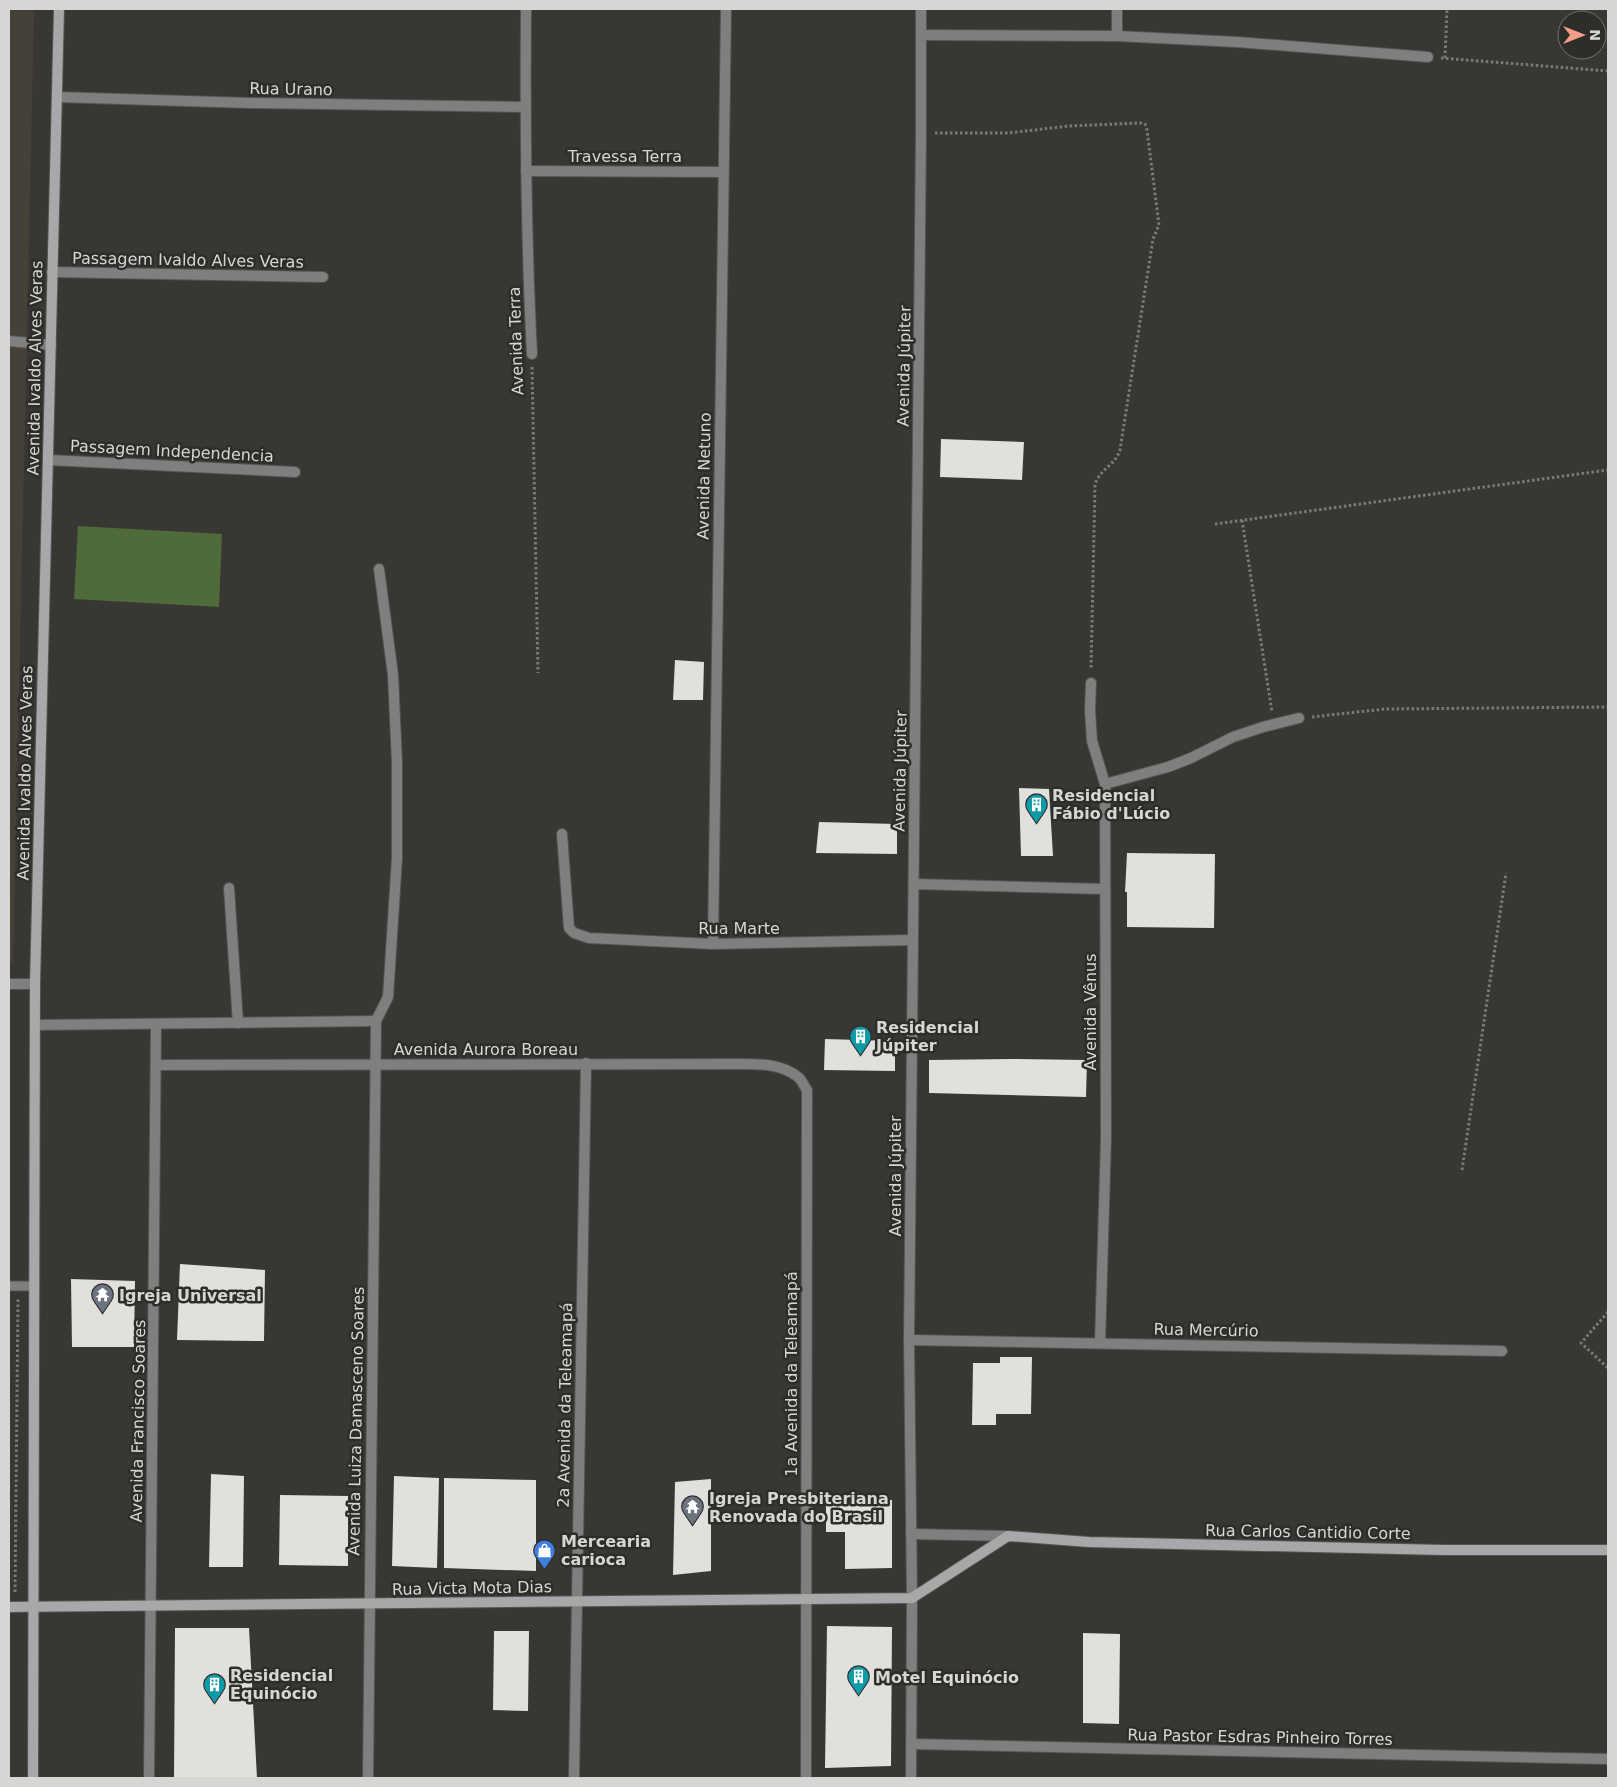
<svg xmlns="http://www.w3.org/2000/svg" width="1617" height="1787" font-family="'DejaVu Sans',sans-serif">
<style>
.built{fill:#454139}
.green{fill:#4f6b3a}
.building{fill:#e1e0dd}
.lines{fill:none;stroke-linecap:round;stroke-linejoin:round}
.service-casing{stroke:#555451;stroke-width:11}
.minor-casing{stroke:#555451;stroke-width:12}
.tertiary-casing{stroke:#555451;stroke-width:12}
.secondary-casing{stroke:#555451;stroke-width:12}
.path{stroke:#7b7a78;stroke-width:3;stroke-dasharray:2.5 2.5;stroke-linecap:butt}
.service{stroke:#7f7f80;stroke-width:9}
.minor{stroke:#7f7f80;stroke-width:10}
.tertiary{stroke:#7f7f80;stroke-width:10}
.secondary{stroke:#a8a7a9;stroke-width:10}
.labels{text-anchor:middle;dominant-baseline:central;stroke-width:5;stroke-linejoin:round;paint-order:stroke}
.street-label{font-size:16px;fill:#d7d6d5;stroke:#2e2d2a}
.poi-label{font-size:16px;font-weight:bold;fill:#d7d6d5;stroke:#2e2d2a;text-anchor:start}
</style>
<rect width="100%" height="100%" fill="#383734"/>
<path class="built" d="M9 9H34L13 964H9Z"/>
<path class="green" d="M78 526 222 534 219 607 74 599Z"/>
<g class="building">
<path d="M941 439 1024 442 1022 480 940 477Z"/>
<path d="M675 660 704 662 703 700H673Z"/>
<path d="M1019 788 1049 789 1053 856H1021Z"/>
<path d="M819 822 897 824V854L816 853Z"/>
<path d="M1127 853 1215 854 1214 928 1127 927V892H1125Z"/>
<path d="M825 1039 895 1041V1071L824 1070Z"/>
<path d="M1011 1059 1087 1060 1086 1097 929 1093V1060Z"/>
<path d="M180 1264 265 1270 264 1341 177 1340Z"/>
<path d="M71 1279 135 1281 134 1347H72Z"/>
<path d="M1000 1357H1032L1031 1414H996V1425H972L973 1363H1000Z"/>
<path d="M211 1474 244 1476 243 1567H209Z"/>
<path d="M394 1476 439 1478 437 1568 392 1566Z"/>
<path d="M444 1478 536 1480V1571L444 1568Z"/>
<path d="M711 1479V1571L673 1575 675 1482Z"/>
<path d="M280 1495 348 1496V1566L279 1565Z"/>
<path d="M826 1498 892 1500V1568L845 1569V1532H826Z"/>
<path d="M827 1626 892 1627 891 1766 825 1768Z"/>
<path d="M175 1628H249L257 1778H174Z"/>
<path d="M494 1631H529L528 1711 493 1710Z"/>
<path d="M1083 1633 1120 1634 1119 1724 1083 1723Z"/>
</g>
<g class="lines">
<defs>
<path id="service" d="M9 1286H34"/>
<g id="minor">
<path d="M526 9C525 124 526 239 532 354"/>
<path d="M921 35 1117 36 1237 42 1428 57"/>
<path d="M1117 36V9"/>
<path d="M57 97 250 103 525 107"/>
<path d="M526 171 723 172"/>
<path d="M52 272 323 277"/>
<path d="M9 341 51 345"/>
<path d="M48 460 295 472"/>
<path d="M1091 683 1090 710 1092 741 1105 784 1106 1138 1100 1343"/>
<path d="M1105 784 1168 767 1191 758 1233 737 1263 727 1299 718"/>
<path d="M562 834 569 928 574 933 589 938 713 944 912 940"/>
<path d="M914 884 1104 889"/>
<path d="M229 888 238 1023"/>
<path d="M713 944 726 9"/>
<path d="M35 1025 376 1021"/>
<path d="M156 1065 736 1064C757 1064 781 1063 798 1077 802 1080 804 1086 807 1090L806 1778"/>
<path d="M909 1340 1502 1351"/>
<path d="M911 1744 1608 1759"/>
<path d="M149 1778 156 1024"/>
<path d="M368 1778 376 1021 388 997 397 858V763L393 675 379 569"/>
<path d="M574 1778 586 1063"/>
</g>
<g id="tertiary">
<path d="M9 984H35"/>
<path d="M911 1534 1008 1536"/>
<path d="M911 1778 912 1598 909 1340 921 133V9"/>
</g>
<g id="secondary">
<path d="M9 1607 912 1598 1008 1536 1089 1542 1444 1550H1608"/>
<path d="M33 1778 35 984 59 9"/>
</g>
</defs>
<use href="#service" class="service-casing"/>
<use href="#minor" class="minor-casing"/>
<use href="#tertiary" class="tertiary-casing"/>
<use href="#secondary" class="secondary-casing"/>
<g class="path">
<path d="M1441 58 1608 71"/>
<path d="M1445 58 1447 9"/>
<path d="M935 133H1008L1069 126 1140 123 1145 124 1147 130 1159 225 1153 239 1120 450C1115 466 1100 468 1095 485L1091 670"/>
<path d="M532 367 538 673"/>
<path d="M1242 520 1272 712"/>
<path d="M1215 524 1608 470"/>
<path d="M1312 717 1385 709 1608 707"/>
<path d="M1462 1170 1506 873"/>
<path d="M1608 1312 1581 1343 1608 1368"/>
<path d="M15 1592 18 1299"/>
</g>
<use href="#service" class="service"/>
<use href="#minor" class="minor"/>
<use href="#tertiary" class="tertiary"/>
<use href="#secondary" class="secondary"/>
</g>
<defs>
<symbol id="building-pin" viewBox="-11 -11 22 30"><path d="M0 17L-7.5 6A9.5 9.5 0 1 1 7.5 6Z" fill="#0f9aa8" stroke="#2e2d2a"/><path d="M-4-6H4V6H1V3H-1V6H-4ZM-2.5-4.3h1.7v1.8h-1.7ZM.8-4.3h1.7v1.8H.8ZM-2.5-1h1.7V.8h-1.7ZM.8-1h1.7V.8H.8Z" fill="#fff"/></symbol>
<symbol id="temple-pin" viewBox="-11 -11 22 30"><path d="M0 17L-7.5 6A9.5 9.5 0 1 1 7.5 6Z" fill="#6b7280" stroke="#2e2d2a"/><path d="M0-6L5-2H3V0L6.5 2.5H4V6H1.5V3h-3V6H-4V2.5H-6.5L-3 0V-2H-5Z" fill="#fff"/></symbol>
<symbol id="shop-pin" viewBox="-11 -11 22 30"><path d="M0 17L-7.5 6A9.5 9.5 0 1 1 7.5 6Z" fill="#3f7fe0" stroke="#2e2d2a"/><path d="M-5-2.5h2.3a2.7 3.5 0 0 1 5.4 0H5L5.5 6h-11ZM-1.5-2.5h3a1.5 2.3 0 0 0-3 0Z" fill="#fff"/></symbol>
</defs>
<g fill-rule="evenodd">
<use href="#building-pin" x="1024" y="792" width="25" height="34"/>
<use href="#building-pin" x="848" y="1024" width="25" height="34"/>
<use href="#temple-pin" x="90" y="1282" width="25" height="34"/>
<use href="#temple-pin" x="680" y="1494" width="25" height="34"/>
<use href="#shop-pin" x="532" y="1538" width="25" height="34"/>
<use href="#building-pin" x="846" y="1664" width="25" height="34"/>
<use href="#building-pin" x="202" y="1672" width="25" height="34"/>
</g>
<g class="labels">
<g class="street-label">
<text transform="translate(291 89) rotate(1)">Rua Urano</text>
<text x="625" y="156">Travessa Terra</text>
<text transform="translate(188 260) rotate(1)">Passagem Ivaldo Alves Veras</text>
<text transform="translate(516 341) rotate(-92)">Avenida Terra</text>
<text transform="translate(904 366) rotate(-89)">Avenida Júpiter</text>
<text transform="translate(35 368) rotate(-89)">Avenida Ivaldo Alves Veras</text>
<text transform="translate(172 451) rotate(3)">Passagem Independencia</text>
<text transform="translate(704 476) rotate(-89)">Avenida Netuno</text>
<text transform="translate(900 771) rotate(-89)">Avenida Júpiter</text>
<text transform="translate(25 773) rotate(-89)">Avenida Ivaldo Alves Veras</text>
<text x="739" y="928">Rua Marte</text>
<text transform="translate(1090 1012) rotate(-90)">Avenida Vênus</text>
<text x="486" y="1049">Avenida Aurora Boreau</text>
<text transform="translate(895 1176) rotate(-90)">Avenida Júpiter</text>
<text transform="translate(1206 1330) rotate(1)">Rua Mercúrio</text>
<text transform="translate(791 1374) rotate(-90)">1a Avenida da Teleamapá</text>
<text transform="translate(565 1405) rotate(-89)">2a Avenida da Teleamapá</text>
<text transform="translate(138 1421) rotate(-89)">Avenida Francisco Soares</text>
<text transform="translate(356 1421) rotate(-89)">Avenida Luiza Damasceno Soares</text>
<text transform="translate(1308 1532) rotate(1)">Rua Carlos Cantidio Corte</text>
<text transform="translate(472 1588) rotate(-1)">Rua Victa Mota Dias</text>
<text transform="translate(1260 1737) rotate(1)">Rua Pastor Esdras Pinheiro Torres</text>
</g>
<g class="poi-label">
<text x="1052" y="795">Residencial<tspan x="1052" dy="18">Fábio d'Lúcio</tspan></text>
<text x="876" y="1027">Residencial<tspan x="876" dy="18">Júpiter</tspan></text>
<text x="119" y="1295">Igreja Universal</text>
<text x="709" y="1498">Igreja Presbiteriana<tspan x="709" dy="18">Renovada do Brasil</tspan></text>
<text x="561" y="1541">Mercearia<tspan x="561" dy="18">carioca</tspan></text>
<text x="230" y="1675">Residencial<tspan x="230" dy="18">Equinócio</tspan></text>
<text x="875" y="1677">Motel Equinócio</text>
</g>
</g>
<rect width="1617" height="1787" fill="none" stroke="#d7d6d5" stroke-width="20"/>
<g transform="translate(1582 35) rotate(90)"><circle r="24" fill="#2e2d2a" stroke="#72716e"/>
<path d="M0-4L9 19L0 12L-9 19Z" fill="#f49e87"/>
<text y="-8" font-size="14" font-weight="bold" text-anchor="middle" fill="#d7d6d5">N</text>
</g>
</svg>
